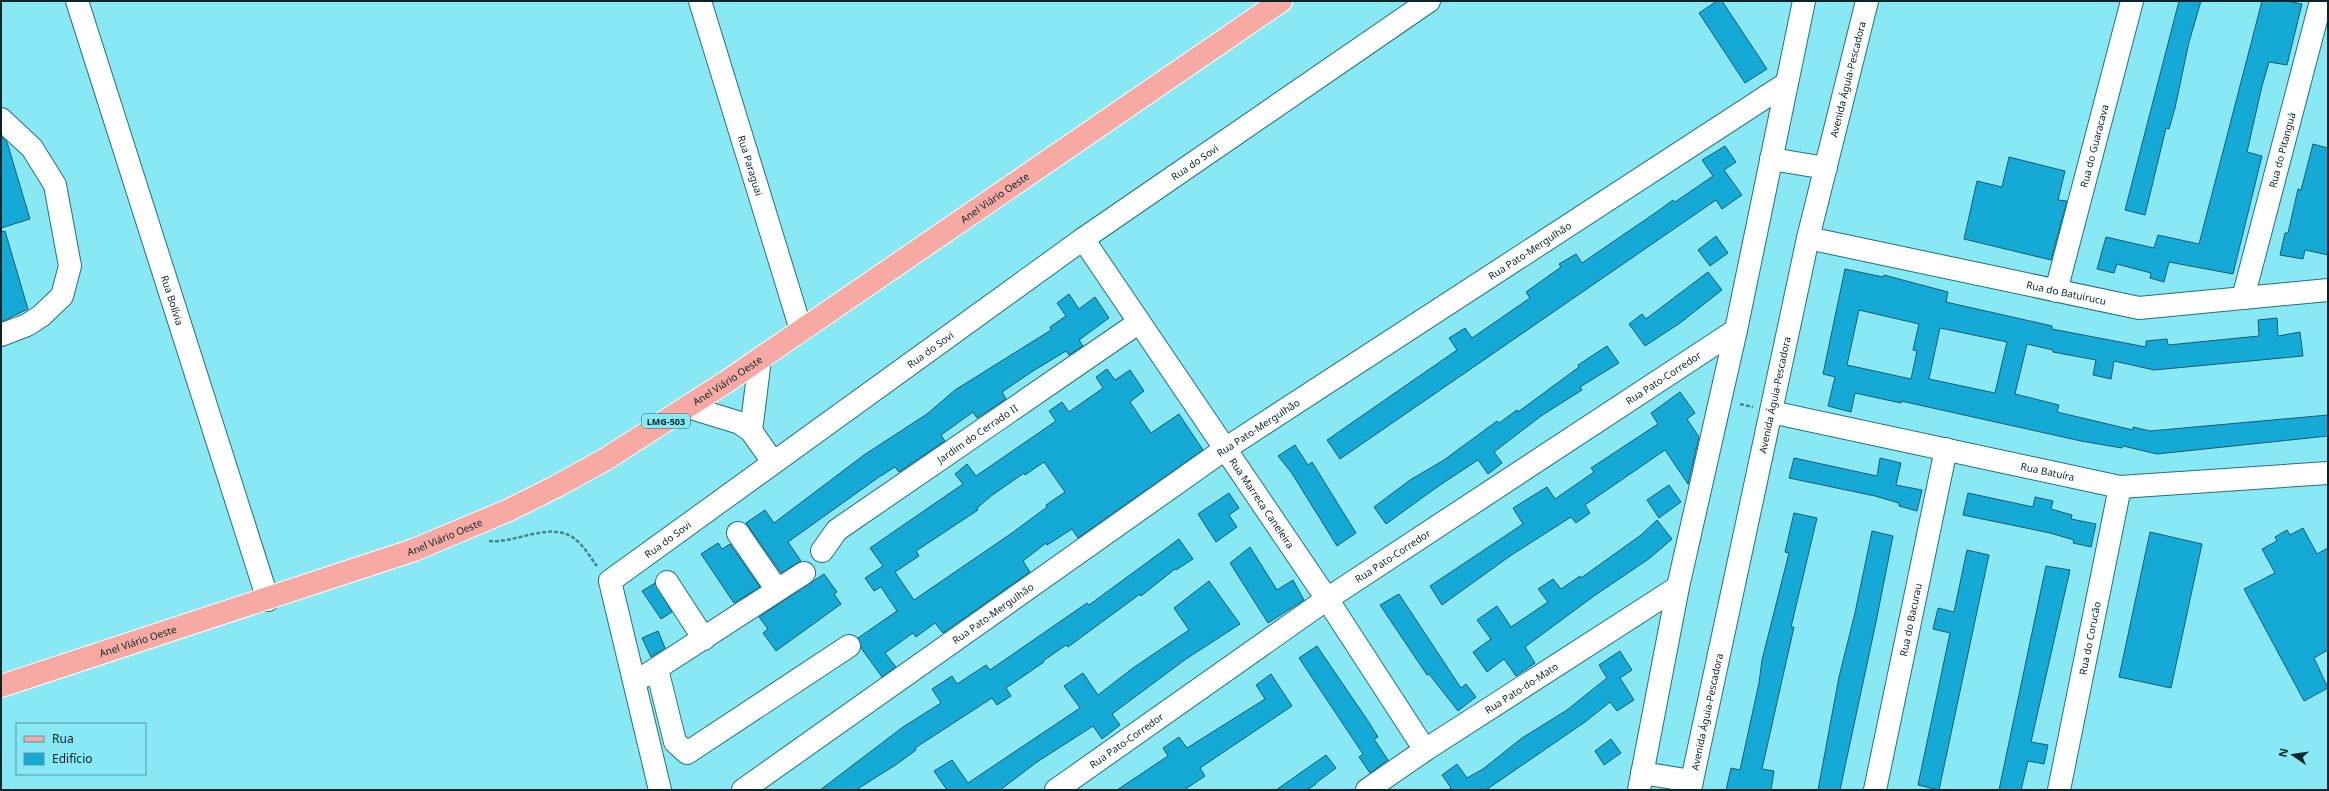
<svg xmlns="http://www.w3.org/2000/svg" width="2329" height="791" font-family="'Noto Sans',sans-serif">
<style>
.building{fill:#15a9d6;stroke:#1a5c73;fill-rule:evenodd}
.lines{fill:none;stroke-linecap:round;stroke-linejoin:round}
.minor-casing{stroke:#25717a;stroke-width:24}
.major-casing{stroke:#fff;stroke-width:24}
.path{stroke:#45848c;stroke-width:2.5;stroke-dasharray:4 2;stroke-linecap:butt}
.minor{stroke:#fff;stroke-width:22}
.major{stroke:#f7a9a4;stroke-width:22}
.labels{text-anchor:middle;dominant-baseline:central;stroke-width:4;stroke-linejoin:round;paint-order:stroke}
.shield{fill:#88e8f4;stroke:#2c6066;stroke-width:1}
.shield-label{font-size:9px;font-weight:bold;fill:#052529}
.street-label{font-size:10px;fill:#052529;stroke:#88e8f4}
</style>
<rect width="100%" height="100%" fill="#88e8f4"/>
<g class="building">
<path d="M1717 1H1722L1767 69 1745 83 1699 13Z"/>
<path d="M2179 1H2201L2189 42 2175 108 2169 129 2166 128 2145 215 2125 210Z"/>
<path d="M2262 1H2287L2302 4 2287 65 2269 62 2262 86 2247 152 2262 156 2233 274 2169 262 2164 282 2150 278 2151 273 2117 264 2114 273 2097 269 2106 237 2154 248 2158 235 2199 244Z"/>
<path d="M1 136 7 142 30 219 1 228Z"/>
<path d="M2313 144 2328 148V255L2305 250 2303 259 2280 255 2285 233H2288L2298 189 2301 190Z"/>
<path d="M1725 146 1736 162 1724 170 1742 195 1722 209 1716 200 1340 459 1327 440 1457 350 1449 338 1465 328 1472 338 1530 298 1526 292 1561 267 1559 264 1576 254 1582 263 1658 211 1673 200 1675 202 1713 176 1702 160Z"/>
<path d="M2009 157 2065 171 2058 200 2067 201 2051 260 1964 239 1977 181 2002 187Z"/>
<path d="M5 231 28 309 1 322V232Z"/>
<path d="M1716 236 1728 253 1710 266 1698 250Z"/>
<path d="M1845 269 1883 277 1884 275 1948 292 1946 302 2052 326V329L2146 347V341L2167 339 2168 345 2259 336 2258 320 2277 318 2278 336 2300 332 2303 356 2154 370 2114 361 2111 379 2093 375 2096 360 2053 352V350L2027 344 2015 394 2059 405 2057 412 2133 430V427L2150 431 2328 415V436L2157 454 2123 446 2122 448 2081 441 1901 401V403L1855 393 1851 412 1828 406 1835 377 1823 374ZM1859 310 1919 324 1913 350 1917 351 1911 379 1847 365ZM1940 328 2007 342 1995 393 1929 379Z"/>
<path d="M1708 272 1722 290 1680 323 1645 346 1629 324 1642 314 1646 319Z"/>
<path d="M1069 294 1079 309 1095 297 1109 318 1079 340 1083 346 1069 355 1066 351 1033 371 1002 392 1006 399 977 418 973 412 941 435 945 441 899 472 895 467 879 477 788 542 801 561 781 573 746 523 765 510 774 523 864 455 927 414 955 390 1051 330 1050 327 1066 316 1057 303Z"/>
<path d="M1607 346 1619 363 1580 387 1582 390 1541 416 1494 452 1502 463 1488 474 1478 460 1440 485 1386 524 1374 507 1410 480 1444 460 1497 421 1499 423 1517 410 1518 412 1579 367 1578 365Z"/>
<path d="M1107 369 1115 380 1130 370 1144 391 1130 402 1151 433 1179 414 1203 450 1078 538 1072 529 1047 545 1046 543 1023 561 1030 572 943 633 935 623 916 637 913 633 885 653 896 667 882 677 861 648 858 638 897 611 881 587 874 591 865 578 883 566 870 548 963 484 955 474 967 464 976 476 1056 421 1049 411 1062 402 1069 412 1103 388 1096 377ZM1044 462 1065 492 1046 505 1047 507 1012 533 914 600 895 572 919 556 916 551 978 510 977 508 991 496 1024 473 1025 475Z"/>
<path d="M1680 392 1695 413 1687 419 1699 437 1688 484 1665 450 1585 505 1590 513 1576 523 1571 517 1510 556 1442 605 1430 586 1523 524 1513 508 1547 487 1555 499 1594 472 1591 468 1658 424 1651 413Z"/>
<path d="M1295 445 1308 465 1312 462 1356 533 1337 546 1291 472 1278 456Z"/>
<path d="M1794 458 1877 476 1880 458 1901 463 1896 485 1922 490 1917 511 1899 506V503L1875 496 1789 478Z"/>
<path d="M1669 485 1681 502 1659 518 1647 500Z"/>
<path d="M1229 493 1239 508 1229 515 1237 527 1216 542 1198 514Z"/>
<path d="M1968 493 2033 507 2035 497 2053 501 2051 509 2072 515 2071 519 2096 524 2091 547 2073 543 2074 540 2050 533 1963 515Z"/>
<path d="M1794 513 1817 518 1791 627H1794L1762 769 1774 771 1771 790H1726L1731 768 1740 770 1759 683 1762 660 1789 553 1785 552Z"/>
<path d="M1657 520 1672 539 1650 558 1594 596 1525 647 1535 663 1516 676 1504 659 1487 672 1473 652 1491 639 1477 620 1497 606 1511 627 1548 602 1538 589 1553 579 1561 589 1580 576 1581 578 1641 535Z"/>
<path d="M2303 528 2317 554 2328 548V650L2314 658 2328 688 2304 701 2244 589 2275 573 2262 549 2277 541 2275 537 2287 530 2290 535Z"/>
<path d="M1872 531 1893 536 1876 622 1840 790H1818L1839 677 1855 613Z"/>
<path d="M2150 532 2202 544 2171 688 2119 677Z"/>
<path d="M1179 539 1193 559 1176 570 1175 569 1141 596 1140 594 1068 647 1066 645 1043 661 1044 662 1006 688 1011 696 997 705 992 698 915 748 916 750 897 764 856 790H820L903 727 941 703 932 689 952 676 957 684 986 665 990 670 1087 603 1089 605Z"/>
<path d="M718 543 722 549 730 544 760 587 734 603 701 554Z"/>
<path d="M1250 547 1277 590 1293 580 1304 600 1268 623 1230 563Z"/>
<path d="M1967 550 1989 555 1939 790 1918 785 1950 633 1933 629 1938 608 1954 612Z"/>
<path d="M2046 566 2070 570 2031 742 2048 745 2044 764 2028 761 2021 790H1999Z"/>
<path d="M824 574 837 592 834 594 841 604 776 651 763 633 768 629 759 617Z"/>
<path d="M1209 581 1240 624 1186 659 1112 714 1120 725 1102 739 1093 726 1037 762 1000 790H947L934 771 952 760 968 783 1080 708 1064 686 1083 673 1098 695 1133 668 1189 630 1174 608Z"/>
<path d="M655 583 672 612 661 619 642 591Z"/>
<path d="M1399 594 1461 688 1466 684 1476 697 1458 711 1429 674 1427 675 1380 605Z"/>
<path d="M658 631 665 648 651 657 642 638Z"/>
<path d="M1317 646 1368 721 1378 737 1374 739 1388 760 1370 773 1359 757 1363 754 1299 658Z"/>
<path d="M1620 651 1632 670 1620 678 1634 700 1617 711 1610 702 1585 722 1486 790H1448L1451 788 1442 775 1457 764 1467 778 1483 769 1522 738 1567 710 1607 678 1599 665Z"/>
<path d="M1271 674 1292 706 1200 768 1205 776 1184 790H1117L1168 756 1163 748 1179 737 1187 748 1265 699 1256 685Z"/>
<path d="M1611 739 1621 753 1604 765 1595 751Z"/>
<path d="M1326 755 1336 768 1316 783V784L1307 790H1276Z"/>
</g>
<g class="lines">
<defs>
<g id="minor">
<path id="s1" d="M77 1 268 600"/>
<path id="s2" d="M700 1 801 330"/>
<path d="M1 119 32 148 55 185 70 266 62 296 41 316 27 325 1 335"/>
<path d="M1771 159 1826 168"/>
<path id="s3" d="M1808 238 2139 308 2328 290"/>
<path id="s4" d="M1083 239 1327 599 1425 750"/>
<path id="s5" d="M2056 291 2132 1"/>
<path id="s6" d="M2243 298 2321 1"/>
<path d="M688 407 740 423 751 431 773 462"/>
<path id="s7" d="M1771 412 2120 487 2328 473"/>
<path d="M751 431 760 359"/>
<path d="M738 533 777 590"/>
<path id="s8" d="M822 551 837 530 1138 323"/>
<path d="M667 582 704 639"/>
<path d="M657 669 675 742 687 753 849 646"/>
<path d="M645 676 804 573"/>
<path d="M1642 773 1692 781"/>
<path id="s9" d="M660 790 610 581 1083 239 1429 1"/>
<path id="s10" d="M743 790 1225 449 1787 83"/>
<path id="s11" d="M1056 790 1327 599 1736 330"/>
<path id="s12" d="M1367 790 1425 750 1678 587"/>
<path d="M1639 790 1678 587 1736 330 1804 1"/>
<path id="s13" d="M1690 790 1808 238 1867 1"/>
<path id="s14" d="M1875 790 1946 449"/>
<path id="s15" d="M2059 790 2120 487"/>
</g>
<g id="major">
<path id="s16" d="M1 686 414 550 509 510 557 486 606 459 726 382 1281 1"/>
</g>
</defs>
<use href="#minor" class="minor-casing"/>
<use href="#major" class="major-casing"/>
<g class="path">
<path d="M1740 404 1753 407"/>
<path d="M489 541C516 544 551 520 575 539 584 546 590 557 597 566"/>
</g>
<use href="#minor" class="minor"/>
<use href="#major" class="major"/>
</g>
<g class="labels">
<rect class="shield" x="642" y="414" width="48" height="14" rx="3"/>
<g class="shield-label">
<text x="666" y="421">LMG-503</text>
</g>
<g class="street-label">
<text stroke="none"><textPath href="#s13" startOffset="728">Avenida Águia-Pescadora</textPath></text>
<text stroke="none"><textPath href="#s5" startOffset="150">Rua do Guaracava</textPath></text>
<text stroke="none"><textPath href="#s6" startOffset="153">Rua do Pitanguá</textPath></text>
<text stroke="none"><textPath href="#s9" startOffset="934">Rua do Sovi</textPath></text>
<text stroke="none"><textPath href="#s2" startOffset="172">Rua Paraguai</textPath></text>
<text stroke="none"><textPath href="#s16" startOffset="1116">Anel Viário Oeste</textPath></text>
<text stroke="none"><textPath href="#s10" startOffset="954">Rua Pato-Mergulhão</textPath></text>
<text stroke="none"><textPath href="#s3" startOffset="264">Rua do Batuirucu</textPath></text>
<text stroke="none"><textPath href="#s1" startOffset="314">Rua Bolívia</textPath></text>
<text stroke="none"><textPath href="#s9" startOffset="610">Rua do Sovi</textPath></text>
<text stroke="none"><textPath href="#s11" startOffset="734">Rua Pato-Corredor</textPath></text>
<text stroke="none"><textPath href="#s16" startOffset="792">Anel Viário Oeste</textPath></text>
<text stroke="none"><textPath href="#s13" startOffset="404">Avenida Águia-Pescadora</textPath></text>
<text stroke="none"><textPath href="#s10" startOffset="630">Rua Pato-Mergulhão</textPath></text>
<text stroke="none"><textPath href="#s8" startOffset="196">Jardim do Cerrado II</textPath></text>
<text stroke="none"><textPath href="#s7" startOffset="283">Rua Batuíra</textPath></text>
<text stroke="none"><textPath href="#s4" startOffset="319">Rua Marreca Caneleira</textPath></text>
<text stroke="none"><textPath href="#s16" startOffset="468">Anel Viário Oeste</textPath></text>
<text stroke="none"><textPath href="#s9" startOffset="286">Rua do Sovi</textPath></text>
<text stroke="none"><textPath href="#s11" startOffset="410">Rua Pato-Corredor</textPath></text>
<text stroke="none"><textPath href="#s10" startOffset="306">Rua Pato-Mergulhão</textPath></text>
<text stroke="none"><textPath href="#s14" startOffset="174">Rua do Bacurau</textPath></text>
<text stroke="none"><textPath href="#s15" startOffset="155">Rua do Corucão</textPath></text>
<text stroke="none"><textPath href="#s16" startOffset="144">Anel Viário Oeste</textPath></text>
<text stroke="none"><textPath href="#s12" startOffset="185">Rua Pato-do-Mato</textPath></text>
<text stroke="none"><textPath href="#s13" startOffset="80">Avenida Águia-Pescadora</textPath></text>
<text stroke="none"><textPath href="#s11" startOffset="86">Rua Pato-Corredor</textPath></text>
</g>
</g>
<rect width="2329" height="791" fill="none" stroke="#052529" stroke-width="4"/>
<rect x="16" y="723" width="130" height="52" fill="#88e8f4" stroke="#549aa3"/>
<rect x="24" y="736" width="20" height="6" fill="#f7a9a4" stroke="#549aa3"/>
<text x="52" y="743" font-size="12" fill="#052529">Rua</text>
<rect x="24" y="753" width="20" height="12" fill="#15a9d6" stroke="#549aa3"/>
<text x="52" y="763" font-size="12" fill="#052529">Edifício</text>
<g transform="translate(2293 755) rotate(283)" stroke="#88e8f4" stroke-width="3" paint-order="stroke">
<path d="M0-3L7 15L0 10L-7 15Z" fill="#052529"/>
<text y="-6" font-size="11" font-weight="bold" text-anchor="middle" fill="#052529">N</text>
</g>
</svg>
